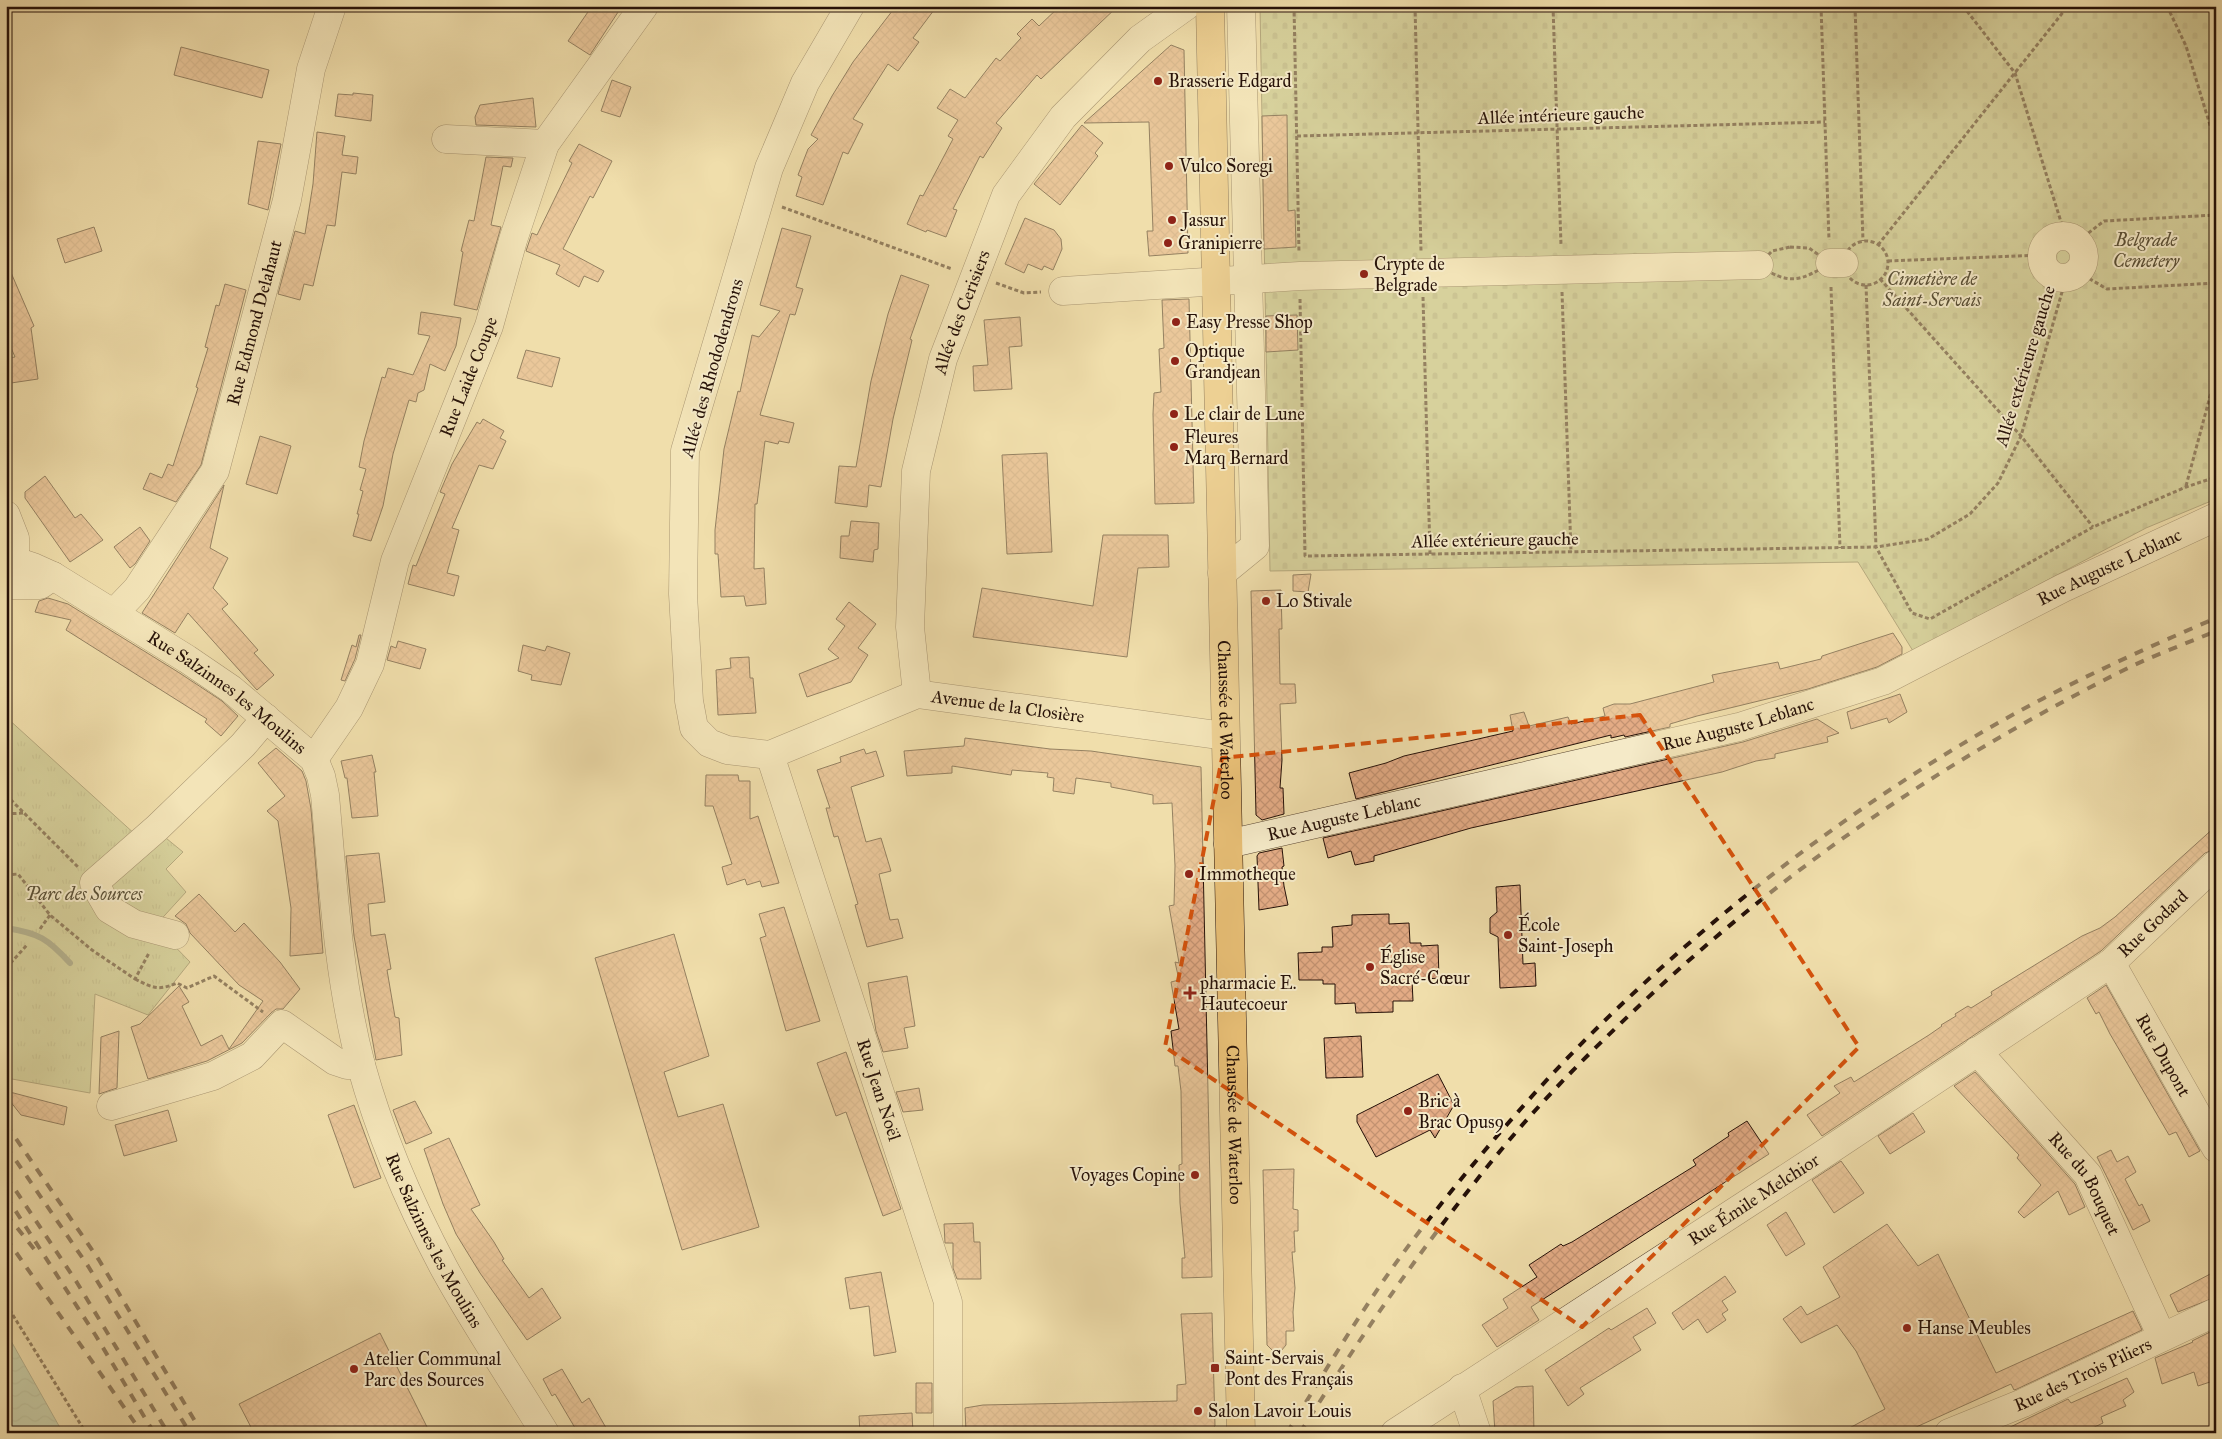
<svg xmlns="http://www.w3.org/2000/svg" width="2222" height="1439" font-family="'IM FELL Great Primer',serif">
  <defs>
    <pattern id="grass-tufts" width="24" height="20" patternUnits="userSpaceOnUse" patternTransform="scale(1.25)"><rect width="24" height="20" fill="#b9c189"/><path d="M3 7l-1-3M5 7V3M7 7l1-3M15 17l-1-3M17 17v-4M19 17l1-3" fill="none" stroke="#9fa575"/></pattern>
    <pattern id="cemetery-stones" width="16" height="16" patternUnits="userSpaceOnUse" patternTransform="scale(1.25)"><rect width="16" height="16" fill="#b9c189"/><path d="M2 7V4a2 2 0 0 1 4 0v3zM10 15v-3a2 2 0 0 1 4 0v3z" fill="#9fa575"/></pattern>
    <pattern id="water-waves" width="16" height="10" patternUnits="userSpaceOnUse" patternTransform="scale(1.25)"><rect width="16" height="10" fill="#9bbda5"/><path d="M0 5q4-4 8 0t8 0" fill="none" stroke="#85a18d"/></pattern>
    <pattern id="building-cross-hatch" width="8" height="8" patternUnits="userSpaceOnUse" patternTransform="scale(1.25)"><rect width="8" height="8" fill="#e3ab85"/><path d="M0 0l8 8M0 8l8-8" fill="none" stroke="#c39271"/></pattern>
  </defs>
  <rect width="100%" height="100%" fill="#f0deab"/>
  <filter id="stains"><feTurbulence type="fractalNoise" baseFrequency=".004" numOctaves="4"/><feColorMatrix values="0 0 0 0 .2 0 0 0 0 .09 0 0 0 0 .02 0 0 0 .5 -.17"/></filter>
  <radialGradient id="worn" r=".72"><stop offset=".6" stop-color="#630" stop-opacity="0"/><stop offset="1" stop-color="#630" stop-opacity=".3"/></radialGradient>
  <path fill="url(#grass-tufts)" stroke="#706948" d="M6,717L148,846L161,834L183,852L166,869L186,892L155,926L190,962L148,1015L95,994L90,1093L12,1079L6,1074Z"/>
  <path fill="url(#cemetery-stones)" stroke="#706948" d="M1260,6H2216V499L2146,528L1913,651L1858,562L1270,571Z"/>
  <path fill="url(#water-waves)" stroke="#6c7866" d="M6,1332L63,1433H6Z"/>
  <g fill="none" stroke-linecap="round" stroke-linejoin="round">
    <path stroke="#6c7866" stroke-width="6" d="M6,928C39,933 48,939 70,963"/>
  </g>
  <path fill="url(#building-cross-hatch)" stroke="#261108" d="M592,6H622L590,55L568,41Z
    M896,6H937L913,38L919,42L898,71L888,64L853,119L863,124L848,154L843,152L823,205L796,196L802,177L798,175L808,149L818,139L811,135L832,96L853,62Z
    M1060,6H1118L1041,79L1037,75L996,123L1002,128L983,158L980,156L953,209L957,210L946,237L927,230L926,232L907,224L920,195L923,196L953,139L948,136L958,120L937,108L950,89L965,98L996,58L1000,61L1021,38L1017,34L1032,19L1039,26Z
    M1171,45L1184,50L1188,253L1149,256L1147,231H1153L1149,122L1084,123Z
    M181,47L269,70L262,98L174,75Z
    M612,80L631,87L620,117L601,111Z
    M353,93L373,95L371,121L335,116L338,94L353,95Z
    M533,98L536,127L476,125L475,117L480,105Z
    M1287,115L1288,211L1295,210L1296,247L1264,249L1262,116Z
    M1082,125L1103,143L1095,153L1098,156L1060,205L1034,184Z
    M317,132L345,136L342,155L358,157L356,174L342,172L335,226L327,225L313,286L304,284L300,300L278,294L295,231L305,234L313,184Z
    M258,141L281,144L268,210L248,204Z
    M579,144L612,161L593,198L590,196L563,249L604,271L598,282L584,276L579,287L556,274L560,265L526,251L532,233L537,235L572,163L569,161Z
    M486,157L513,158L511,167L503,166L501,176L491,225L501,227L477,310L454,305L463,252L461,251L469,220L474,221Z
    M1025,218L1054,230L1061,239L1062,249L1053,270L1044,266L1042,270L1028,264L1024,273L1005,264Z
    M94,227L102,251L65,263L57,239Z
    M782,228L811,236L796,287L803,289L795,315L790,314L760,415L794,423L789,443L779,441L778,444L765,441L757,504H755L754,569L764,568L766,604L746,606L744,596L721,597L718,554H715V530L724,449L738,391L740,392L752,335L759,337L780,311L760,305Z
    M6,261L34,326L31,328L38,379L11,383L8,358L15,357L6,336Z
    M901,275L929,285L910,339L912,340L893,419L881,487L869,485L867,507L835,503L839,466L856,467L871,381L888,314Z
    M225,284L246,290L201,465L176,502L143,489L150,473L162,478L168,464L173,466L198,388L196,387L208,348L205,347L216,305L219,306Z
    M1189,299L1194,503L1155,504L1153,414L1154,393L1161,392L1159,349L1164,348L1162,300Z
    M421,312L461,318L456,346L445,371L430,364L424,390L418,393L416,402L409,400L393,454L383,506L371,541L353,536L359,514H357L363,491L360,490L366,469L359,467L364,441L382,377L385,378L388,368L413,375L430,336L418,334Z
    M1297,315L1298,350L1266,352V316Z
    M1020,317L1022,346L1009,347L1012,389L974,391L973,366L988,365L984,320Z
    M526,350L560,358L552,387L517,378Z
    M483,419L504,431L500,438L506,441L493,469L479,465L452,528L459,530L447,573L459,576L454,596L408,584L413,565L416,566L445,494L440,492L452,464L477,422L480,424Z
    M260,436L291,446L277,494L246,484Z
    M1047,453L1052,552L1007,554L1002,455Z
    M45,476L75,518L81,514L103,540L70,562L25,498V492Z
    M224,485L210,548L228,558L213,588L228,604L222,609L258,650L254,653L274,675L257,690L188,613L175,633L142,613Z
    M851,521L879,523L878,549L874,550L873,562L840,558L841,536H849Z
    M140,527L150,541L135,564L130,568L114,547Z
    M1103,535H1168L1169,567L1138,568L1127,657L973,637L982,588L1093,606Z
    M1311,574L1308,592L1293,591V575Z
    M1281,590L1282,629H1279L1280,684H1295L1296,703L1280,704L1282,760L1280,788H1283L1284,814L1262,820L1256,815L1251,591Z
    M48,598L68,604L178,672L222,701L238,716L221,736L205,722L207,719L66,630L71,620L35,612L39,601Z
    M849,602L876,624L858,648L868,655L851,682L807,697L799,674L839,658L828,649L845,626L836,619Z
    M1893,633L1902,647V654L1877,667L1808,689L1697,716L1670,724V727L1625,737L1624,735L1611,738V735L1356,799L1349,773L1386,763L1404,756L1513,731L1510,715L1524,712L1529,726L1568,717L1571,724L1605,716L1603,708L1614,704H1630L1714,682L1712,675L1778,662L1780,669L1821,659L1822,656Z
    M359,635H361L355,659L345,681L341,680L352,645L356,647Z
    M398,641L426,649L420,669L387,660L391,646L396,648Z
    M523,645L545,651L547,646L570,653L561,685L531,680L532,675L518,671Z
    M749,657L750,678H753L756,713L718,715L716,670L731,668L730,658Z
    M1900,694L1907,712L1889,723L1887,718L1851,729L1847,712Z
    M1817,719L1839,733L1827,737L1828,742L1775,754V758L1756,761L1722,772L1471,828L1374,856V861L1355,865L1351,851L1328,858L1323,838L1743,742Z
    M965,738L1050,749L1091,751L1201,767L1212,1277L1182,1278V1258H1185L1180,1203L1179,1165L1182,1164L1181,1091L1178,1066H1175L1171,1031L1179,1029L1171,982L1179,980L1175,962L1179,963L1169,906L1174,905L1175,866L1172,803L1153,804V795L1111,787V783L1076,778L1074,794L1053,791L1054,778L1047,777L1048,773L1012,770L1011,775L952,766V773L907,776L904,751L964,746Z
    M276,748L302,771L306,781L311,809L323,953L290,956L291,908L278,821L267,811L285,796L258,763Z
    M864,749L866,754L876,751L884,776L851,787L866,842L881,838L891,871L879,874L890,920L898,919L903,938L867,947L855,905L858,904L838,836L834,837L826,808H830L817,770L841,762L840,757Z
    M372,755L376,772H374L378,816L352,818L347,778H345L341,761Z
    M706,775H738L739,781H750V819L758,816L779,883L762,887L760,881L747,885L745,879L727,885L722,867L732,864L713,806H705Z
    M2216,826V849L2205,853L2101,951L1822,1136L1807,1115L1840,1093L1834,1086L1851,1077L1854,1082L1929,1035L1942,1026L1941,1025L1956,1016L1955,1014L1968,1006L1971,1008L1992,995L1991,992L2082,936L2100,928L2115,917Z
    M1282,848L1284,866L1282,867L1284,886L1288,905L1259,910L1257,856L1259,853Z
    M379,853L385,902L368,904L371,936L385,934L391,969L387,970L395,1017L399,1018L402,1055L376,1060L354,936L346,856Z
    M1520,885L1523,964L1535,963L1536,986L1500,988L1498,937L1490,933V918L1497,912L1496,887Z
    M199,894L235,932L244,923L280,962L300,989L283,1009H276L271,1013L242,1043L207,1061L148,1079L131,1027L140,1024L179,986L189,1002L182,1006L201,1046L222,1035L229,1049L263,1001L239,985L190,933L186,924L175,916Z
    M784,907L820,1021L786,1031L760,938L766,936L759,914Z
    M1389,914V924L1409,923L1410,943H1421V946L1438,945L1439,978L1412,980L1413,1001H1393V1012L1356,1013L1355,1003L1335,1004V984H1323V980H1299L1298,953L1322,952V947H1333L1332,927L1352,925V915Z
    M674,934L709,1056L664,1072L678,1117L723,1104L759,1227L682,1250L595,958Z
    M907,976L915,1026L904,1028L908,1048L883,1052L876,1031L868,983Z
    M2106,985L2200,1151L2189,1157L2176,1132L2169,1135L2110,1034L2099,1012L2096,1014L2087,998Z
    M119,1031L117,1088L99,1094L101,1037Z
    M1361,1036L1363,1077L1326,1078L1324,1038Z
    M846,1052L901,1209L883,1216L846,1112L836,1116L817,1063Z
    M1975,1072L2075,1184L2085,1207L2069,1215L2058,1191L2024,1218L2018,1212L2041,1185L2017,1158L2019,1155L1954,1086Z
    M1438,1074L1454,1105L1435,1138L1430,1130L1376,1157L1357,1122V1115Z
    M919,1088L923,1110L903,1112L896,1092Z
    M6,1091L67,1107L64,1125L21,1115L6,1096Z
    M415,1101L432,1133L406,1144L393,1110Z
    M354,1105L381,1178L354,1188L328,1115Z
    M168,1110L177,1141L124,1156L115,1125Z
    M1913,1113L1925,1132L1890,1154L1878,1136Z
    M1747,1121L1769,1154L1531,1307L1539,1320L1497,1347L1482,1325L1508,1308L1503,1299L1537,1277L1529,1265L1561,1244L1563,1246L1572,1242L1696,1165L1693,1160L1729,1136L1728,1133Z
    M449,1138L480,1205L471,1209L494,1242L504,1259L502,1260L529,1298L542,1288L561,1318L527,1340L480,1273L456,1234L443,1204L424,1149Z
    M2111,1150L2117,1162L2128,1156L2136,1172L2125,1179L2139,1206L2142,1204L2150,1221L2133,1230L2097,1157Z
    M1841,1161L1864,1193L1834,1213L1812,1180Z
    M1294,1169L1293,1209L1298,1210V1231H1294L1295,1252H1292L1295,1288L1293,1312L1294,1331H1286V1345L1281,1351H1273L1267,1345L1263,1170Z
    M1786,1212L1805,1244L1786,1256L1767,1225Z
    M973,1223L974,1242H980L981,1279H957L953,1268V1243H945L944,1224Z
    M1887,1224L1918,1266L1938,1254L1996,1373L2133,1311L2142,1330L2017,1389L2014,1390L2011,1384L1903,1433H1840L1885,1409L1856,1351L1837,1325L1801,1343L1783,1319L1801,1306L1807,1315L1840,1297L1823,1267Z
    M2216,1271V1297L2178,1312L2170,1295Z
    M881,1272L896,1352L874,1356L869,1306L850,1309L845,1278Z
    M1725,1276L1736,1292L1722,1301L1728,1310L1722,1314L1726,1320L1707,1333L1698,1319L1683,1330L1672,1313Z
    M1647,1308L1656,1323L1633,1337L1641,1350L1580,1388L1584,1394L1568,1406L1545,1370L1609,1328L1611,1330Z
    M1212,1313L1215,1426L1210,1431L966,1433L965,1408L983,1405L1177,1401V1385L1186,1384L1181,1314Z
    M2216,1329V1380L2198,1386L2194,1372L2162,1384L2155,1358L2193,1342L2192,1341Z
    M380,1333L430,1433H254L239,1404Z
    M562,1369L582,1403L589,1398L609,1433H578L555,1394L552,1396L543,1379Z
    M2127,1378L2134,1392L2123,1400L2126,1406L2101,1417L2103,1423L2082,1433H1998L2068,1399L2071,1403Z
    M916,1383H932V1413H916Z
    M1533,1386L1534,1433H1495L1493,1401L1516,1387Z
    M912,1413L913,1433H860L859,1416Z"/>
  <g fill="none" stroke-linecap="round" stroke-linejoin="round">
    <g stroke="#584431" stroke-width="29">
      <g id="minor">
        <path id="s1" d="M850,6L805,83L769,168L685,451L683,594L689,701L694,728L709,743L727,750L770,755L917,694L1225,736"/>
        <path d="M446,139L545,144"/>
        <circle cx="2063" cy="257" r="21"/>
        <path d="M1830,263H1844"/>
        <path d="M1063,291L1300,276L1759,265"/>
        <path d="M6,515L15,538V560"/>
        <path id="s2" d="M6,558L33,567L53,576L187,659L231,689L314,759L321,776L325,795C333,884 338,978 361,1065C380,1134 410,1204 444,1268C474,1323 512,1379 545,1433"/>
        <path d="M1222,573L1255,546L1241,6"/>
        <path d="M6,585H40L53,576"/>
        <path id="s3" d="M114,613L137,589L215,471L287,200L311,69L332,6"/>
        <path id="s4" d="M917,694L910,627L916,471L943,359L1006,195L1063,117L1140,39L1186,6"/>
        <path id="s5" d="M770,755L948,1302V1433"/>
        <path id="s6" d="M314,759L349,708L370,664L395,561L489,326L513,240L545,144L644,6"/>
        <path id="s7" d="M1228,844L1739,727L1883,681L2063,588L2216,517"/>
        <path d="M175,935L134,924L109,909L94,883L157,828L243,745L266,718"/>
        <path id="s8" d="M2111,963L2216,1148"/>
        <path id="s9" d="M1977,1051L2088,1175L2162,1337"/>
        <path d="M111,1106L213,1076L252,1056L282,1024L335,1061L347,1065H361"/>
        <path d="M1462,1388L1477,1433"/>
        <path id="s10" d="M1395,1433L1819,1157L2111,963L2216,864"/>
        <path id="s11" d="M1949,1433L2023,1403L2216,1312"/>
      </g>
    </g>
    <g stroke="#261108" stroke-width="29">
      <g id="major">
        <path id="s12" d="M1210,6L1241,1433"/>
      </g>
    </g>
    <path stroke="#261108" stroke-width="3" stroke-dasharray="4 2.5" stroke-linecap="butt" d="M1294,6L1299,253
      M1415,6L1421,251
      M1553,6L1561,245
      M1821,6L1829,240
      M1855,6L1863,241
      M1963,6L2015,73L2065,235
      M2167,6L2186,46L2216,145
      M1297,136L1825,122
      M782,207L952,269
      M2078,241L2104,221L2216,215
      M1844 263a22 22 0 1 1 44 0a22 22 0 1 1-44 0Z
      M1878,245L2068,6
      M1790,247L1809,248L1830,263C1802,281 1788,286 1759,265L1772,251Z
      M1888,261L2041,255
      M2078,272L2107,289L2216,283
      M1880,279L2021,436L2093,527
      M996,283L1024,293L1041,292
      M1866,285L1876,547L1912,613L1930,619L2093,527L2186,487L2216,477
      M1831,287L1840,548
      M1562,292L1571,552
      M1423,297L1430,554
      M1300,299L1305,556L1876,547L1928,539L1970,514L1998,483L2021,436L2066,278
      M2186,486L2216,374
      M6,795L78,867
      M6,814L23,813
      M6,875L18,874L50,915L92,950L135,979L149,953
      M40,929L50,915
      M6,968L27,945
      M135,979C153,988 158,991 177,983L187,988L214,976L263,1012
      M6,1304L86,1433"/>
    <use href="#minor" stroke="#f5eac8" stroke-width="28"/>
    <use href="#major" stroke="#e8bf76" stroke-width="28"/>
    <path stroke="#261108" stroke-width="4" stroke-dasharray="9 9" stroke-linecap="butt" d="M6,1124L99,1260L202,1433
      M6,1146L88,1266L190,1433
      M6,1176L76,1281L168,1433
      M6,1196L96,1336L154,1433
      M6,1214L34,1249
      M6,1238L142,1433
      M1287,1433C1329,1365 1370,1295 1419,1232C1472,1164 1528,1097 1589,1036C1712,914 1853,805 2005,719C2073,681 2144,649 2216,618
      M1300,1433C1363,1332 1430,1235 1506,1144C1547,1095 1593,1049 1640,1005C1785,868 1945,760 2124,670C2154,655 2185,644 2216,631"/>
  </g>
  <path d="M0 0H2222V1439H0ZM1640,715L1859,1047L1582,1327L1165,1047L1222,758Z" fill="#f0deab" fill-opacity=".55" fill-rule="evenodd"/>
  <path fill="none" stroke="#d5520c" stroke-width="4" stroke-dasharray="10 6" stroke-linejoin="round" d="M1640,715L1859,1047L1582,1327L1165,1047L1222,758Z"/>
  <g fill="#8f2418" stroke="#f5eac8" stroke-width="2">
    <circle cx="1158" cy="81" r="5"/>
    <circle cx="1169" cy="166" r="5"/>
    <circle cx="1172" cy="220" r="5"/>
    <circle cx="1168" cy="243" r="5"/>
    <circle cx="1364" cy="274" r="5"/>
    <circle cx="1176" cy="322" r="5"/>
    <circle cx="1175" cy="361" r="5"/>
    <circle cx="1174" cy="414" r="5"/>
    <circle cx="1174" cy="447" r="5"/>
    <circle cx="1266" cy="601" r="5"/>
    <circle cx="1189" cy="874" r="5"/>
    <circle cx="1508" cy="935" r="5"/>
    <circle cx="1370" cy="967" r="5"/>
    <path d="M1187.5 985.5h5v5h5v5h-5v5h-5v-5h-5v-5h5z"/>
    <circle cx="1408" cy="1111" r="5"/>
    <circle cx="1195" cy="1175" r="5"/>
    <circle cx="1907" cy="1328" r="5"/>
    <rect x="1210" y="1363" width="10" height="10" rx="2.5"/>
    <circle cx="354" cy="1369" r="5"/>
    <circle cx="1198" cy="1411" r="5"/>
  </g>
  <g text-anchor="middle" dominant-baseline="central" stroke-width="4" stroke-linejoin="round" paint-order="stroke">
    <g font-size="18" fill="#261108" stroke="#f5eac8" text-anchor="start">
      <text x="1168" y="81">Brasserie Edgard</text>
      <text x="1179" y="166">Vulco Soregi</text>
      <text x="1182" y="220">Jassur</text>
      <text x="1178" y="243">Granipierre</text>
      <text x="1374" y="264">Crypte de<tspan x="1374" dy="21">Belgrade</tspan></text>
      <text x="1186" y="322">Easy Presse Shop</text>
      <text x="1185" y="351">Optique<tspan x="1185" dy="21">Grandjean</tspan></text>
      <text x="1184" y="414">Le clair de Lune</text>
      <text x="1184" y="437">Fleures<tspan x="1184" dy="21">Marq Bernard</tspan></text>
      <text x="1276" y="601">Lo Stivale</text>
      <text x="1199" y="874">Immotheque</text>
      <text x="1518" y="925">École<tspan x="1518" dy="21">Saint-Joseph</tspan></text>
      <text x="1380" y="957">Église<tspan x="1380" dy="21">Sacré-Cœur</tspan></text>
      <text x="1200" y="983">pharmacie E.<tspan x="1200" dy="21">Hautecoeur</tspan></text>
      <text x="1418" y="1101">Bric à<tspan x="1418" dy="21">Brac Opus9</tspan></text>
      <text x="1185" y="1175" text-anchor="end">Voyages Copine</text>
      <text x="1917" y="1328">Hanse Meubles</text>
      <text x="1225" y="1358">Saint-Servais<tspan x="1225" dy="21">Pont des Français</tspan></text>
      <text x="364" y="1359">Atelier Communal<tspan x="364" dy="21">Parc des Sources</tspan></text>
      <text x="1208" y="1411">Salon Lavoir Louis</text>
    </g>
    <g font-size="18" fill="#261108" stroke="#f5eac8">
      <text transform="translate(1561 115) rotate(-2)">Allée intérieure gauche</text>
      <text stroke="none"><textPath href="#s4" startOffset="389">Allée des Cerisiers</textPath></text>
      <text stroke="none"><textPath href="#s3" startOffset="328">Rue Edmond Delahaut</textPath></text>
      <text transform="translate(2025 366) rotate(-73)">Allée extérieure gauche</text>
      <text transform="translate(712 368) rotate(-74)">Allée des Rhododendrons</text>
      <text stroke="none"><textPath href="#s6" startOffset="415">Rue Laide Coupe</textPath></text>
      <text transform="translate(1495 540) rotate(-1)">Allée extérieure gauche</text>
      <text stroke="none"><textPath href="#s7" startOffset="929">Rue Auguste Leblanc</textPath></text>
      <text stroke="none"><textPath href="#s2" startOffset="260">Rue Salzinnes les Moulins</textPath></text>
      <text stroke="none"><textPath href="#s1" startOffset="1089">Avenue de la Closière</textPath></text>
      <text stroke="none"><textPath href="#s12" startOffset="714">Chaussée de Waterloo</textPath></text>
      <text stroke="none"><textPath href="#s7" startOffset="524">Rue Auguste Leblanc</textPath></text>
      <text stroke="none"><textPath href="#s7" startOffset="119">Rue Auguste Leblanc</textPath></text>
      <text stroke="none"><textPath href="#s10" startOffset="914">Rue Godard</textPath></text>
      <text stroke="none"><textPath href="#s8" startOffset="106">Rue Dupont</textPath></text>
      <text stroke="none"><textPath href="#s5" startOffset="352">Rue Jean Noël</textPath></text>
      <text stroke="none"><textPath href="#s12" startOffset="1119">Chaussée de Waterloo</textPath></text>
      <text stroke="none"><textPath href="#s9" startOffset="172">Rue du Bouquet</textPath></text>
      <text stroke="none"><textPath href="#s10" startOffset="428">Rue Émile Melchior</textPath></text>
      <text stroke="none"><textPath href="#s2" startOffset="871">Rue Salzinnes les Moulins</textPath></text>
      <text stroke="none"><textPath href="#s11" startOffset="146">Rue des Trois Piliers</textPath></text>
    </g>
    <g font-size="18" font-style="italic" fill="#594f35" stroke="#f5eac8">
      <text x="2146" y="240">Belgrade<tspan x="2146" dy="21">Cemetery</tspan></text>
      <text x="1932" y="279">Cimetière de<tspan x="1932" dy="21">Saint-Servais</tspan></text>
      <text x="84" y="894">Parc des Sources</text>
    </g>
  </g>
  <rect width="2222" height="1439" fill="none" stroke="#f0deab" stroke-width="25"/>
  <rect x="8" y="8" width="2207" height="1424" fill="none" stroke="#261108" stroke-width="2.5"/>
  <rect x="12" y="12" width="2197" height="1414" fill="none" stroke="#261108"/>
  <rect width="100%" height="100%" filter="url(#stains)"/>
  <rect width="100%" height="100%" fill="url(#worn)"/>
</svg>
